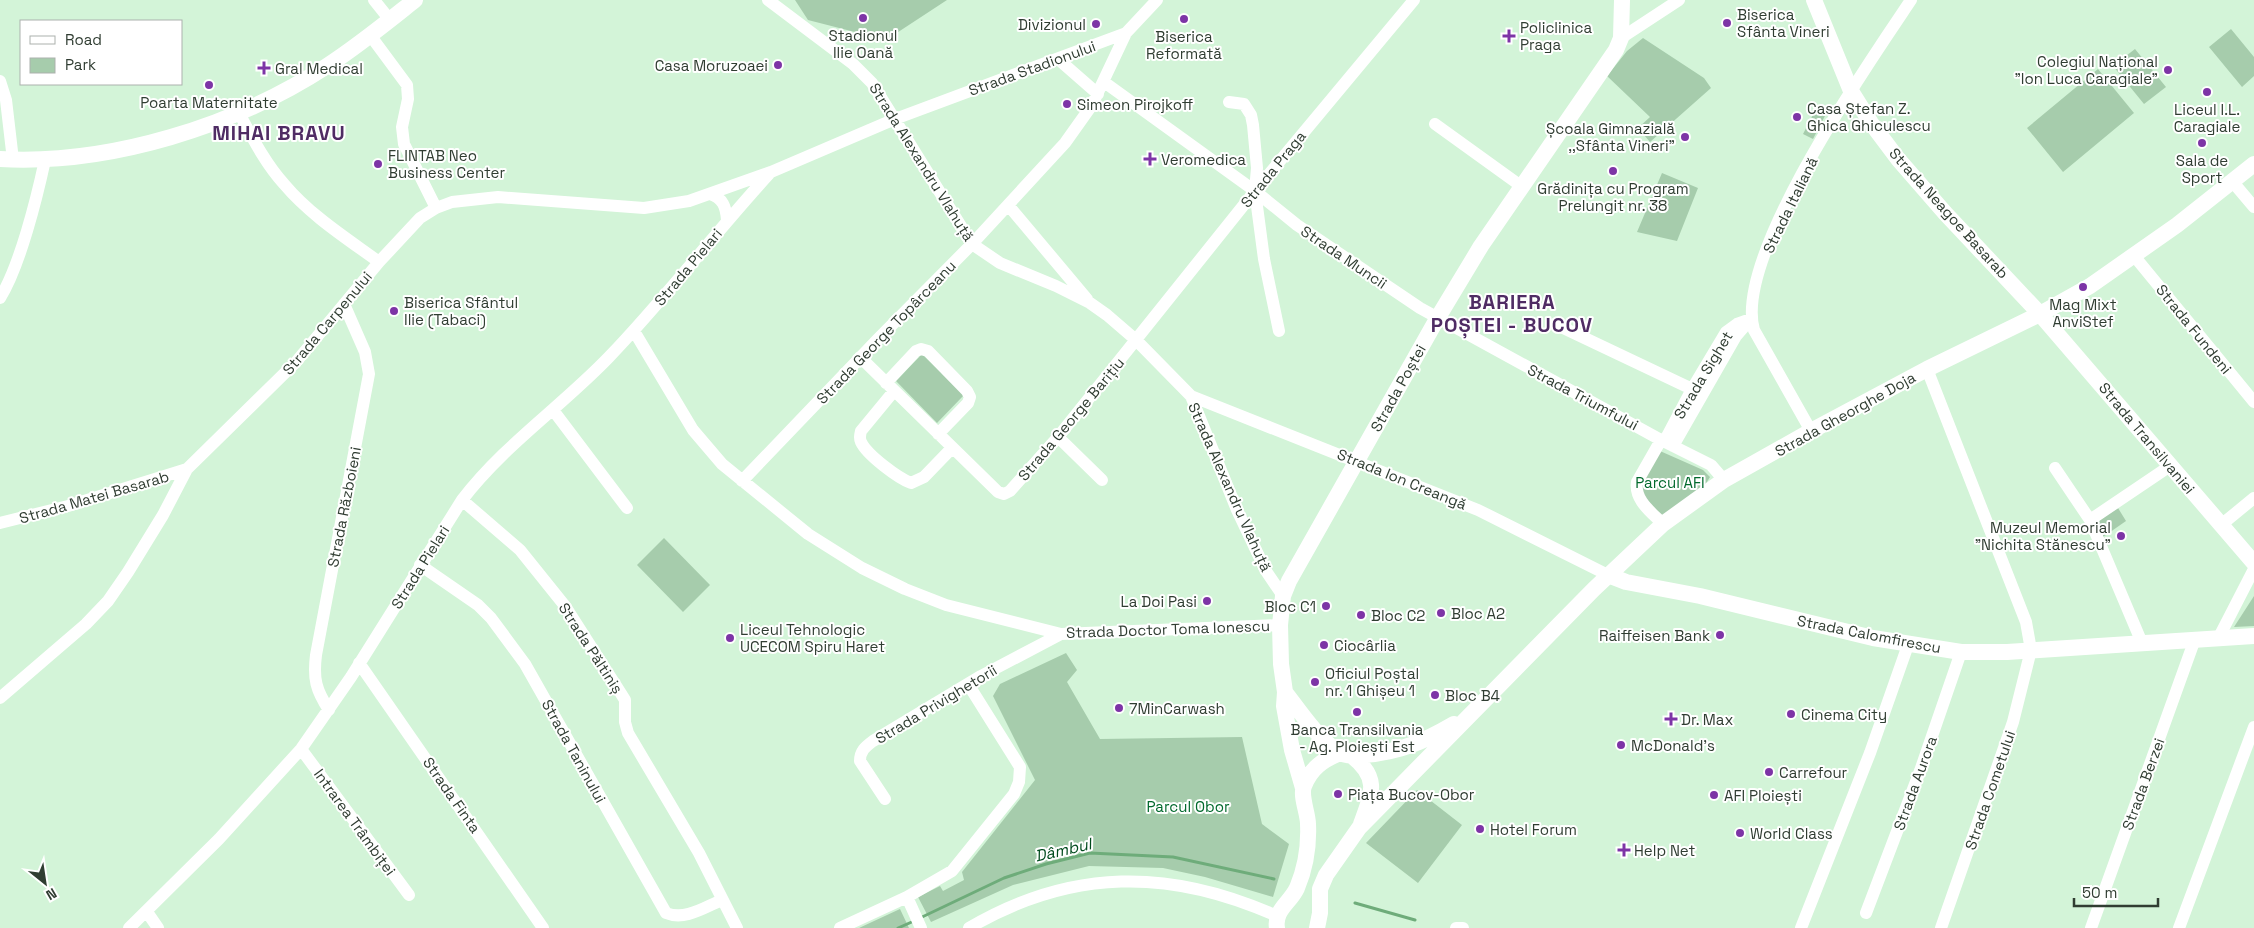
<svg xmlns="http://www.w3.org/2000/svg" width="2254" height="928" font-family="'Space Grotesk',sans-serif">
  <rect width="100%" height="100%" fill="#d3f4d8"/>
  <path fill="#a6ccac" d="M795,0H947L886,40L808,20Z
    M2231,29L2254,57V76L2242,87L2209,47Z
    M1643,38L1704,78L1711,88L1650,142L1638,128L1650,117L1607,76L1627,51Z
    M2135,49L2166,87L2144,104L2113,66Z
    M2098,69L2134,113L2063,172L2027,128Z
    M1817,107L1827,112L1813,139L1803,134Z
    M1662,173L1698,188L1677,241L1637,232Z
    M922,354L964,395L937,423L896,381Z
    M1660,451L1703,470L1710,477L1705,485L1663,518L1647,502L1640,488Z
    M2118,508L2126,521L2103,537L2098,523L2100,519Z
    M664,538L710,585L683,612L637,565Z
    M2254,596V626L2234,627Z
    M1066,653L1077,670L1067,682L1100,739L1242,737L1262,824L1289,844L1273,897L1205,877L1163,868L1089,866L1013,885L931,922L918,897L940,886L943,891L964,880L962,872L1035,780L993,696L1000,684Z
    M1417,790L1462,825L1418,883L1366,843Z
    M900,909L909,928H859Z"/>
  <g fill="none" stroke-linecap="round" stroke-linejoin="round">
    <path stroke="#6eac7a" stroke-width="3" d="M1355,903L1415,920
      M920,918L1004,878L1046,864L1090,853L1173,857L1274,879
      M898,928L914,921"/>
    <path stroke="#fff" stroke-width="12" d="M374,0L390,20
      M768,0L853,64L872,83L972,244L1000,263L1056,286L1090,303L1107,315L1136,340L1191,396L1237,510L1266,571L1283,596
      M370,35L407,85L408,99L402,127L404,144L436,208
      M1621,38L1679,0
      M1058,59L1098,94
      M0,81L6,100L13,160
      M1104,82L1255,191L1297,225L1420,308L1661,440L1711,465L1724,480
      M1229,102L1244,104L1251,115L1253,125L1257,168L1255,191L1264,259L1279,331
      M239,113C252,137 265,163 284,184C310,215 346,238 379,262
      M1435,124L1521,186
      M2232,181L2254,207
      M710,194C723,198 726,207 727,220
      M1008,205L1087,299
      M2135,257L2254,402
      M0,298C20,266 37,197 45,160
      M1555,324L1692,389
      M634,331L693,430L722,464L808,534L862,568L905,589L946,605L1061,634L1280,625
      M860,357L998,492L1004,494L1010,491L1058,437L1255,191L1414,0
      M1927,369L2026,622L2031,650L2013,722L1941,928
      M886,383L916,351L921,349L928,351L967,391L970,397L968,403L938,434
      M894,391L861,431C860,435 859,438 861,442C867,455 898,478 911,483L924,477L952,448
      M1191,396L1478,510L1608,575
      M553,410L627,508
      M1811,431L1754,330C1733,257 1868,64 1911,0
      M1058,437L1102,480
      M1661,440L1637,482C1634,500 1651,512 1663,524
      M1664,442L1692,389L1726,332L1737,324L1751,319
      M1673,446L1736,336L1749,321
      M2055,468L2090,520L2142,643
      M742,481L878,339L972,244L1065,143L1092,105L1126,33
      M462,500L520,550L565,606L620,692L625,700V722L628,733L699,853L737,928
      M2090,520L2170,466
      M0,523L68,506L187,469
      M2221,525L2254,498
      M420,565L478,605L491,618L525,664L666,913C685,921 705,907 722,900
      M2219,637L2254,569
      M359,663L543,928
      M0,698L86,624L108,601L128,572L163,515L187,469L296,362L379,262L420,218L436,208L452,202L498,197L644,208L689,201L771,172L895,119L1126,33L1157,0
      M329,710C316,690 313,679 316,655L369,374L365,352L344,304
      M301,749L409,895
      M885,799L860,761C860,751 865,747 873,741L981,676L1061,634
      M907,897L921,928
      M147,912L158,928
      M1866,913L1920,771L1961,652
      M129,928L219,839L301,749L351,677L462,500C504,445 561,407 609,357C665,299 714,234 769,174
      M840,928L907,897L952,871L1014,794L1019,782L1020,767L968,684
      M969,928C1071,868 1170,868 1277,916
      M1456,928H1463
      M1801,928L1870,753L1908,645
      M2091,928L2195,639
      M2179,928L2254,727"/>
    <path stroke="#fff" stroke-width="16" d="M1814,0L1851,91L1871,123L1898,159L1945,213L2040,314L2254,563
      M0,159C110,165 235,126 327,66C358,46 386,23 415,0
      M1608,575L1626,582L1700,596L1873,638L1961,652H2007L2254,636
      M1285,692C1301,713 1317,737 1338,752C1346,757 1356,755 1364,755C1400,752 1423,742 1454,724
      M1352,756C1380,778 1372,794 1361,824
      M1303,788L1292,750L1284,706L1285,692L1281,664L1280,625L1283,596L1289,581L1437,319L1481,246L1616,50L1621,38L1622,0
      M1277,928C1274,910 1290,903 1297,888C1305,869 1309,845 1308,824C1308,813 1300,796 1304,786C1311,768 1323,760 1340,753
      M1317,928L1320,913V889L1326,875L1359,828L1594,589L1663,524L1724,480L1811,431L1927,369L2040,314L2090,286L2177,225L2254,164"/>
  </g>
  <g fill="#7d34a6" stroke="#fff" stroke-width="2">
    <circle cx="863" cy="18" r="5"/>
    <circle cx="1184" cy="19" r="5"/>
    <circle cx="1727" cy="23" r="5"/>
    <circle cx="1096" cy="24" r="5"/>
    <path d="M1506.5 28.5h5v5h5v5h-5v5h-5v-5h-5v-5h5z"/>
    <circle cx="778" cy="65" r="5"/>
    <path d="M261.5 60.5h5v5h5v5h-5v5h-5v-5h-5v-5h5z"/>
    <circle cx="2168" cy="70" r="5"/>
    <circle cx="209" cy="85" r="5"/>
    <circle cx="2207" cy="92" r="5"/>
    <circle cx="1067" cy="104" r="5"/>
    <circle cx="1797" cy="117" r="5"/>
    <circle cx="1685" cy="137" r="5"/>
    <circle cx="2202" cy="143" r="5"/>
    <path d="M1147.5 151.5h5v5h5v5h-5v5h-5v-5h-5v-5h5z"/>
    <circle cx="378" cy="164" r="5"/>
    <circle cx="1613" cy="171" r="5"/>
    <circle cx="2083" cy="287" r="5"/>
    <circle cx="394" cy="311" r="5"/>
    <circle cx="2121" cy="536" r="5"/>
    <circle cx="1207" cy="601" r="5"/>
    <circle cx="1326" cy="606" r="5"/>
    <circle cx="1441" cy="613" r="5"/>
    <circle cx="1361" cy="615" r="5"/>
    <circle cx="1720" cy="635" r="5"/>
    <circle cx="730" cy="638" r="5"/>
    <circle cx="1324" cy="645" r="5"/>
    <circle cx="1315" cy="682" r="5"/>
    <circle cx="1435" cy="695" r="5"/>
    <circle cx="1119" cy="708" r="5"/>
    <circle cx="1357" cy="712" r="5"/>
    <circle cx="1791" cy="714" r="5"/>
    <path d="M1668.5 711.5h5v5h5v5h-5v5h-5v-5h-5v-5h5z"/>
    <circle cx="1621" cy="745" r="5"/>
    <circle cx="1769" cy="772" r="5"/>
    <circle cx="1338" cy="794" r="5"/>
    <circle cx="1714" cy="795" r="5"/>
    <circle cx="1480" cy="829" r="5"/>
    <circle cx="1740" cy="833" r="5"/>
    <path d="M1621.5 842.5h5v5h5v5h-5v5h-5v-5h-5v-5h5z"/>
  </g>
  <g text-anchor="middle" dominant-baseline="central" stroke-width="4" stroke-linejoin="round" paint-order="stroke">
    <g font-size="15" fill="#303d32" stroke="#fff" text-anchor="start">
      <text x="1737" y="14">Biserica<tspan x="1737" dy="17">Sfânta Vineri</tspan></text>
      <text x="1086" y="24" text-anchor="end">Divizionul</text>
      <text x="1520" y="27">Policlinica<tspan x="1520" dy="17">Praga</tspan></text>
      <text x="863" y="35" text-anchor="middle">Stadionul<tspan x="863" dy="17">Ilie Oană</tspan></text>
      <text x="1184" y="36" text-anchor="middle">Biserica<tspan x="1184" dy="17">Reformată</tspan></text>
      <text x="2158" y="61" text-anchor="end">Colegiul Național<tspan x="2158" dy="17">"Ion Luca Caragiale"</tspan></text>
      <text x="768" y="65" text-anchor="end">Casa Moruzoaei</text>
      <text x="275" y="68">Gral Medical</text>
      <text x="209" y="102" text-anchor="middle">Poarta Maternitate</text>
      <text x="1077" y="104">Simeon Pirojkoff</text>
      <text x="1807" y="108">Casa Ștefan Z.<tspan x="1807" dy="17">Ghica Ghiculescu</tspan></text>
      <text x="2207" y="109" text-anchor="middle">Liceul I.L.<tspan x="2207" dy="17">Caragiale</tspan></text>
      <text x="1675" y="128" text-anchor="end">Școala Gimnazială<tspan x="1675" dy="17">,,Sfânta Vineri”</tspan></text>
      <text x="388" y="155">FLINTAB Neo<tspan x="388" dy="17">Business Center</tspan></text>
      <text x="1161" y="159">Veromedica</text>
      <text x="2202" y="160" text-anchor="middle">Sala de<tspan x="2202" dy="17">Sport</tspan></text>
      <text x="1613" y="188" text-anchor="middle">Grădinița cu Program<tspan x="1613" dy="17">Prelungit nr. 38</tspan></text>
      <text x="404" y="302">Biserica Sfântul<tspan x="404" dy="17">Ilie (Tabaci)</tspan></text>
      <text x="2083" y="304" text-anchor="middle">Mag Mixt<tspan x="2083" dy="17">AnviStef</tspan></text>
      <text x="2111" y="527" text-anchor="end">Muzeul Memorial<tspan x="2111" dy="17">"Nichita Stănescu"</tspan></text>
      <text x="1197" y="601" text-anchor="end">La Doi Pasi</text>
      <text x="1316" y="606" text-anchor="end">Bloc C1</text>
      <text x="1451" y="613">Bloc A2</text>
      <text x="1371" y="615">Bloc C2</text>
      <text x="740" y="629">Liceul Tehnologic<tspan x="740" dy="17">UCECOM Spiru Haret</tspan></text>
      <text x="1710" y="635" text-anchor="end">Raiffeisen Bank</text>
      <text x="1334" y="645">Ciocârlia</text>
      <text x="1325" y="673">Oficiul Poștal<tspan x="1325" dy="17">nr. 1 Ghișeu 1</tspan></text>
      <text x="1445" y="695">Bloc B4</text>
      <text x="1129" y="708">7MinCarwash</text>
      <text x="1801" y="714">Cinema City</text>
      <text x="1681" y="719">Dr. Max</text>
      <text x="1357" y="729" text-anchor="middle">Banca Transilvania<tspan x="1357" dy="17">- Ag. Ploiești Est</tspan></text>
      <text x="1631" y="745">McDonald's</text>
      <text x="1779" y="772">Carrefour</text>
      <text x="1348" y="794">Piața Bucov-Obor</text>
      <text x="1724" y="795">AFI Ploiești</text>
      <text x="1490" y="829">Hotel Forum</text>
      <text x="1750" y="833">World Class</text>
      <text x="1634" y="850">Help Net</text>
    </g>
    <g font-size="15" fill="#303d32" stroke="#fff">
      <text transform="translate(1032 68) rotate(-20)">Strada Stadionului</text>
      <text transform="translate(922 162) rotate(58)">Strada Alexandru Vlahuță</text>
      <text transform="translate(1273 169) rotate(-51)">Strada Praga</text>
      <text transform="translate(1790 205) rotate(-64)">Strada Italiană</text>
      <text transform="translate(1949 213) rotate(48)">Strada Neagoe Basarab</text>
      <text transform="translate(1344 257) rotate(34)">Strada Muncii</text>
      <text transform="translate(688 267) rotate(-50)">Strada Pielari</text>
      <text transform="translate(327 323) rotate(-50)">Strada Carpenului</text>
      <text transform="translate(2194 329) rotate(51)">Strada Fundeni</text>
      <text transform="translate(886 332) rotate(-46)">Strada George Topârceanu</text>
      <text transform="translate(1703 375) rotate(-59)">Strada Sighet</text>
      <text transform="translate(1398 388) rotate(-61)">Strada Poștei</text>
      <text transform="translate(1583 397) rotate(28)">Strada Triumfului</text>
      <text transform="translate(1845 414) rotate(-29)">Strada Gheorghe Doja</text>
      <text transform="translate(1071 419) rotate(-50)">Strada George Barițiu</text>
      <text transform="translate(2147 438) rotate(50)">Strada Transilvaniei</text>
      <text transform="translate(1402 479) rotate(22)">Strada Ion Creangă</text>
      <text transform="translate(1230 487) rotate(66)">Strada Alexandru Vlahuță</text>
      <text transform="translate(94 497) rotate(-16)">Strada Matei Basarab</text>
      <text transform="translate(344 507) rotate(-79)">Strada Războieni</text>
      <text transform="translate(420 567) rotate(-58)">Strada Pielari</text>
      <text transform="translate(1168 629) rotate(-2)">Strada Doctor Toma Ionescu</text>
      <text transform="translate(1869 634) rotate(11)">Strada Calomfirescu</text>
      <text transform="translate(591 648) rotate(57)">Strada Păltiniș</text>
      <text transform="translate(936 704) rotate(-31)">Strada Privighetorii</text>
      <text transform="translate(574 751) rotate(61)">Strada Taninului</text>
      <text transform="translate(1915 783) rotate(-70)">Strada Aurora</text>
      <text transform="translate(2143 784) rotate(-70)">Strada Berzei</text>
      <text transform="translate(1990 790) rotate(-71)">Strada Cometului</text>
      <text transform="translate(452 795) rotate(55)">Strada Finta</text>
      <text transform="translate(355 822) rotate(54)">Intrarea Trâmbiței</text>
    </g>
    <g font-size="15" fill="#01692c" stroke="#fff">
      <text x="1670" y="482">Parcul AFI</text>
      <text x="1188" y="806">Parcul Obor</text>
    </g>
    <g font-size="16" font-style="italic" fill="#004b1d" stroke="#fff">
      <text transform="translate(1063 850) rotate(-13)">Dâmbul</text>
    </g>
    <g font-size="20" font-weight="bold" letter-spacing="1" fill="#4f2c64" stroke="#fff">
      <text x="279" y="133">MIHAI BRAVU</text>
      <text x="1512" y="302">BARIERA<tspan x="1512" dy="23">POȘTEI - BUCOV</tspan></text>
    </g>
  </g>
  <rect x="20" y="20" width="162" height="65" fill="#ffffff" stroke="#acb1ad"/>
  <rect x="30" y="36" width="25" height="8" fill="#ffffff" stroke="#acb1ad"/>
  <text x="65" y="45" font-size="15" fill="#303d32">Road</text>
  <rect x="30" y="58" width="25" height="15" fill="#a6ccac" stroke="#acb1ad"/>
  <text x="65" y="70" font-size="15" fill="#303d32">Park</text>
  <g transform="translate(45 883) rotate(150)" stroke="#ffffff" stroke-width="4" paint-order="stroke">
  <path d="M0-4L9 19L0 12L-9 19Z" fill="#303d32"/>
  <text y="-8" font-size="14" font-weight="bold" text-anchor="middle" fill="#303d32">N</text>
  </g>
  <path d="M2074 898v8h84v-8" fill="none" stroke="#303d32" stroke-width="2.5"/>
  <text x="2082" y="898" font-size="15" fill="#303d32" stroke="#ffffff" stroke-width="4" paint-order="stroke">50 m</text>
</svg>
